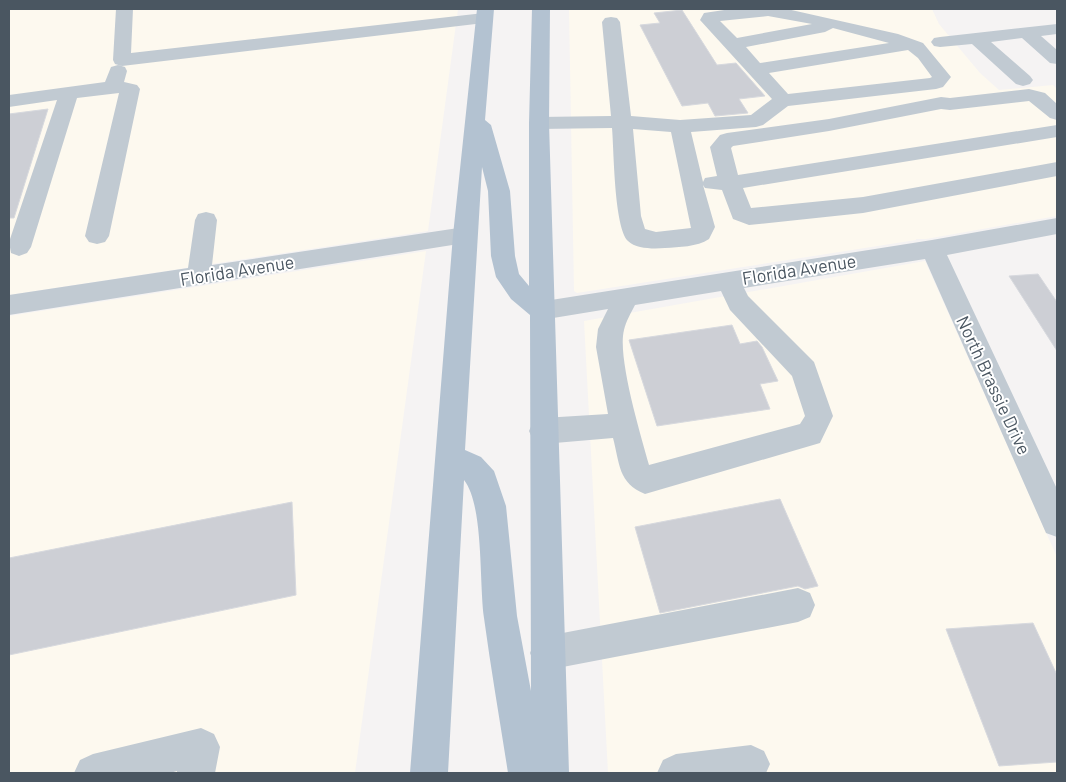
<svg xmlns="http://www.w3.org/2000/svg" width="1066" height="782" font-family="Barlow,sans-serif">
  <rect width="100%" height="100%" fill="#f5f3f3"/>
  <path fill="#fdf9ef" d="M9,9H458L428,231L9,295Z
    M569,9H932L939,24L980,73L999,90L1053,85L1057,89V216L926,239H916V240L577,293L574,291Z
    M426,251L355,773H9V316Z
    M925,261L1057,557V773H608L584,321Z"/>
  <path fill="#cdcfd5" stroke="#d7d9de" d="M682,10L717,65L736,63L765,96L739,99L748,113L715,116L708,103L682,106L640,25L660,23L654,13Z
    M48,109L14,218H9V114Z
    M1038,274L1057,302V351L1009,276Z
    M732,325L740,344L757,341L762,347L778,381L760,384L770,409L657,426L629,340Z
    M780,499L818,586L805,589L798,586L660,613L635,527Z
    M292,502L296,595L9,655V558Z
    M1033,623L1057,675V762L999,766L946,629Z"/>
  <g fill="none" stroke-linecap="round" stroke-linejoin="round">
    <path fill="#c1cad2" fill-rule="evenodd" d="M116,9H133L131,53L484,13L490,14L493,18L490,22L484,23L122,66L115,64L113,60Z
      M731,9H787L898,34L923,43L951,77L943,87L936,89L788,106L763,125L756,127L691,132L703,182L705,178L717,176L710,147L720,135L727,133L829,119L941,97L950,98L1029,89L1045,93L1057,104V120L1050,118L1029,101L950,110L941,109L829,131L733,146L731,148L738,175L1057,125V137L743,188L751,208L863,197L1057,162V176L863,213L749,225L733,219L722,190L705,188L703,185L715,227L709,239C697,247 679,247 665,248C654,249 636,249 628,241C614,227 614,150 612,128L539,129L532,127L529,123L532,119L539,117L611,116L602,22L605,18L611,17L617,18L620,22L631,116L680,120L751,115L772,99L700,20L704,13ZM768,16L812,24L737,38L720,21ZM833,28L889,43L760,63L746,47L825,32ZM908,50L918,58L932,77L930,78L788,94L769,73ZM633,129L671,132L691,228L656,232L645,229L641,216Z
      M1057,24V34L1041,36L1057,50V64L1050,63L1022,38L991,42L1030,76L1033,80L1030,84L1023,86L1016,84L972,44L940,47L934,46L931,42L934,38L940,37Z
      M118,65L125,67L127,71L124,82L137,85L140,89L109,236L105,242L97,244L89,242L85,236L119,93L77,98L31,247L27,253L19,256L11,253L9,242L57,100L9,107V95L105,82L111,67Z
      M206,212L214,214L217,220L212,265L465,227L473,229L477,235L473,241L465,243L9,315V295L188,268L195,220L198,214Z
      M1057,218V234L947,255L1057,489V537L1046,533L925,259L744,288L748,296L814,362L833,416L820,443L645,494C618,483 620,464 613,438L543,444L533,440L529,431L533,422L543,418L608,414L596,347L598,329L608,309L541,320L532,317L528,310L532,303L932,240ZM721,291L730,310L792,376L805,416L800,424L649,465C641,436 617,357 624,330C626,321 631,313 635,305Z
      M798,588L810,593L815,605L810,617L798,622L547,670L535,665L530,653L535,641L547,636Z
      M201,728L214,734L220,747L215,773H177V771L170,773H74L80,760L93,754Z
      M751,745L764,751L770,764L766,773H657L663,760L676,754Z"/>
    <path fill="#b3c2d1" fill-rule="evenodd" d="M477,9H494L485,120L491,125L510,191L515,256L519,274L529,286V123L532,9H550L549,123L569,773H508C500,721 491,670 484,618C479,583 484,505 464,480L448,773H410L453,235ZM482,167L488,191L491,256L496,277L511,299L530,315L531,691L517,616L506,506L494,471L481,457L465,450Z"/>
  </g>
  <g text-anchor="middle" dominant-baseline="central" stroke-width="4" stroke-linejoin="round" paint-order="stroke">
    <g font-size="18" fill="#4a5661" stroke="#fff">
      <text transform="translate(799 269) rotate(-9)">Florida Avenue</text>
      <text transform="translate(237 270) rotate(-9)">Florida Avenue</text>
      <text transform="translate(994 385) rotate(65)">North Brassie Drive</text>
    </g>
  </g>
  <rect width="1066" height="782" fill="none" stroke="#4a5661" stroke-width="20"/>
</svg>
